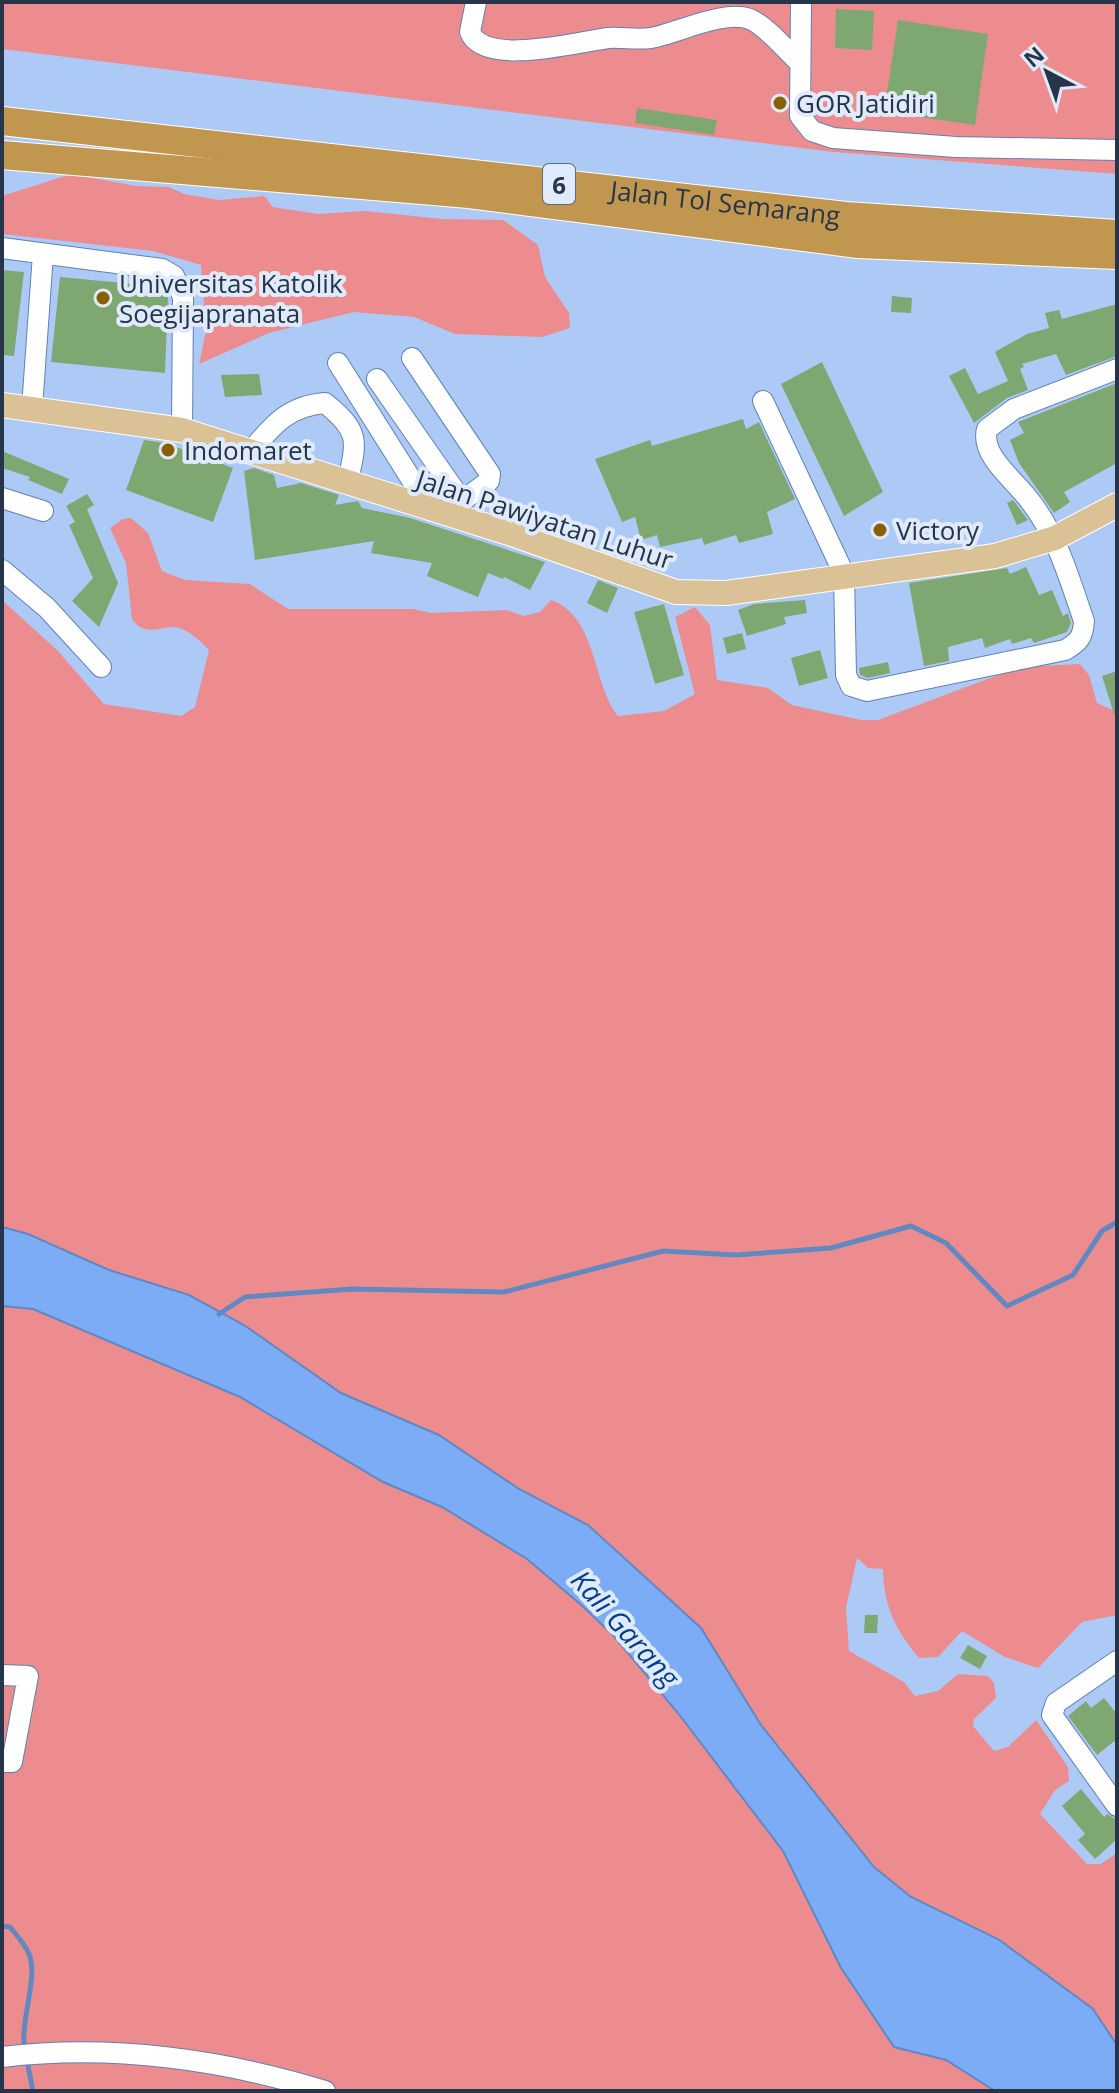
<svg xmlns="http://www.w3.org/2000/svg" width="1119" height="2093" font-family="'Open Sans',sans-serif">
  <rect width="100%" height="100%" fill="#adcaf6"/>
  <path fill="#ed8c8f" d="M2,2H1117V174L834,152L2,49Z
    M71,174L136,186L169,187L184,194L219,200L264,196L273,207L318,214L365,211L443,219L503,220L538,245L545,277L569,313L570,328L542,337L455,334L414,317L354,312L269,333L199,364L206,331L201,265L153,251L2,234V196Z
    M131,518L148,533L162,571L185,580L250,584L288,609H413L431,613L507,610L523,616L540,612L551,600C597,616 592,683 618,716L664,711L695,694L675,617L695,607L710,625L717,680L768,688L792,705L861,720H878L1019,667L1080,664L1089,675L1097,703L1117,712V1615L1082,1622L1038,1668L1005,1657L962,1631L938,1657L919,1658C895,1629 884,1607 883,1569L868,1568L857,1558L846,1608L849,1651L904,1682L915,1696L938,1691L958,1674L988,1676L994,1683L996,1698L974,1719L973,1726L994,1751L1008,1747L1036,1720L1068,1767L1069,1781L1055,1790L1040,1814L1087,1864H1101L1117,1853V2045L1093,2009L998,1939L911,1897L874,1867L761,1725L701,1628L588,1525L519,1489L439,1435L341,1393L244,1325L189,1295L109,1270L28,1234L2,1227V600L58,651L104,704L181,716L195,707L209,650C201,641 184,626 172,627C156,629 143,635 132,619L126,563L110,528L123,519Z
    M2,1306L33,1309L240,1397L383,1482L442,1507L527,1559L579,1603L612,1634L678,1713L783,1851L841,1968L893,2047L946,2060L995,2091H2Z"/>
  <path fill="#7bacf5" stroke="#6288c2" stroke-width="2" d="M2,1227L28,1234L109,1270L189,1295L244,1325L341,1393L439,1435L519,1489L588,1525L701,1628L761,1725L874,1867L911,1897L998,1939L1093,2009L1117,2045V2091H995L946,2060L894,2047L841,1968L783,1851L678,1713L612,1634L579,1603L527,1559L442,1507L383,1482L240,1397L33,1309L2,1306Z"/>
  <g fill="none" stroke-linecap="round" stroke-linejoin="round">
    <path stroke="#6288c2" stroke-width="5" d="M219,1314L245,1297L352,1289L504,1292L663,1251L736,1255L831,1248L911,1226L946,1243L1007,1306L1073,1275L1102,1231L1117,1222
      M2,1926L10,1927C16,1935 25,1944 29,1954C39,1978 19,2021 25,2051
      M27,2061L33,2091"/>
  </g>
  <path fill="#7fa772" d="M836,9L874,11L872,50L835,48Z
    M898,20L988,34L975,125L884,112Z
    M637,108L717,120L714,135L635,123Z
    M2,270L24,272L14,356L2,355Z
    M60,277L165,287L168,296L165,373L51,362Z
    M892,296L912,298L911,313L891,312Z
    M1117,304V356L1066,375L1056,354L1022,364L1024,367L1020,369L1028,390L1007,398L974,423L949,376L965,368L978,394L1008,381L995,352L1027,334L1049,328L1045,313L1059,310L1062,319Z
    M822,362L883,492L844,516L781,384Z
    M259,374L262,395L225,397L221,375Z
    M1117,383V463L1064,492L1070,502L1054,513L1019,463L1010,440L1024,433L1018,422Z
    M743,419L746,429L759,422L795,499L767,512L773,534L739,543L736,535L704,545L702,538L660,547L657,535L641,540L635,517L622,522L595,459L650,440L652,446Z
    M144,440L165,443L233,468L213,522L126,490Z
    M2,451L69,479L62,494L28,480L30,477L2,468Z
    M254,468L274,475L277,488L301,483L339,495L335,505L358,501L362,508L410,518L545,562L530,590L504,577L503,579L488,573L478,597L427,576L432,563L371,553L374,541L255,560L244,471Z
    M87,494L94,505L87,509L118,583L99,627L72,601L93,578L69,525L75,522L66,506Z
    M1013,500L1028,520L1017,525L1007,503Z
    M1026,567L1039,595L1052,590L1063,616L1068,613L1071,623L1067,632L1034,643L1031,638L1012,644L1010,639L985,648L982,638L948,647L949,661L924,666L909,583L1007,568L1010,574Z
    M598,580L618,588L607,613L587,603Z
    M805,600L807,613L784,617L786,624L747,636L738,610L754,604Z
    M664,604L684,675L655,684L634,612Z
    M742,633L746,649L727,654L723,638Z
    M820,650L828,678L799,686L791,658Z
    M888,662L890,673L868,678L860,675L859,668Z
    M1117,671V714H1114L1102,676Z
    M865,1615H878L877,1633H864Z
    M968,1645L987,1656L980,1669L960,1658Z
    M1104,1698L1117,1714V1739L1097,1755L1068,1716L1086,1701L1091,1708Z
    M1081,1789L1104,1817L1107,1814L1117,1820V1839L1095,1859L1078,1840L1085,1834L1062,1806Z"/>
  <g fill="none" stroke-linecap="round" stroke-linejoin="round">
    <g stroke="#5f81b4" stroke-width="22">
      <path id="minor" d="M476,2L470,32C484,67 578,42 608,38C622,37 637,40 651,38C678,33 727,8 752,20C769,29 785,49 798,61
        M801,2L800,116L812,131L833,138L956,147L1117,150
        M2,248L162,269L174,276L183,297L182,430
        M338,363L430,509
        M377,379L462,501L489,481L490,474L412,358
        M763,401L844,574L846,675L851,686L867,691L1065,650C1079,642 1083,637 1084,621C1069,578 1058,537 1030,501C1015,480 980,456 987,429L1014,409L1117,369
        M32,408L43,254
        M250,452C273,425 288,406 325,403C361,432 357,441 347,484
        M2,498L43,511
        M2,570L47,608L101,667
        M1117,1661L1056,1703L1052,1715L1117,1806
        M2,1675L28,1676L12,1762H2
        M2,2057C112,2044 220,2059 325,2091"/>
    </g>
    <g stroke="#fff" stroke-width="26">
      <path id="major" d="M2,405L182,430L509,533L676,592L726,593L995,556L1055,538L1117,505"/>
    </g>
    <g stroke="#fff" stroke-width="30">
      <g id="highway">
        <path id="s1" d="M2,121L846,216L1117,234"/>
        <path d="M2,155L469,194L858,244L1117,255"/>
      </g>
    </g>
    <use href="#minor" stroke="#fff" stroke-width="20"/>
    <use href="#major" stroke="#dac196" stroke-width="24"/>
    <use href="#highway" stroke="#c19750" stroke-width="28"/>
  </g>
  <g fill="#895f00" stroke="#dfeafb" stroke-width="3">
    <circle cx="780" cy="103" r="8"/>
    <circle cx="103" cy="298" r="8"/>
    <circle cx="168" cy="450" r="8"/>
    <circle cx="880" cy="530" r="8"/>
  </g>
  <g text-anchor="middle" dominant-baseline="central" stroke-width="8" stroke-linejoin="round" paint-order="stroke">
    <rect fill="#dfeafb" stroke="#5e6b80" stroke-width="2" x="543" y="164" width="32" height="40" rx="6"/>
    <g font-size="24" font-weight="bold" fill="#27354b">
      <text x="559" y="184">6</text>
    </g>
    <g font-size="26" fill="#27354b" stroke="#dfeafb" text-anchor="start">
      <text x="796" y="103">GOR Jatidiri</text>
      <text x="119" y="283">Universitas Katolik<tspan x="119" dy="30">Soegijapranata</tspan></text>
      <text x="184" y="450">Indomaret</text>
      <text x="896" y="530">Victory</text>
    </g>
    <g font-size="26" fill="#27354b" stroke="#dfeafb">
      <text stroke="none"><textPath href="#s1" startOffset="728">Jalan Tol Semarang</textPath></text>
      <text transform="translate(545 519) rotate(18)">Jalan Pawiyatan Luhur</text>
    </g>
    <g font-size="28" font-style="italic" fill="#02408f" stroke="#dfeafb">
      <text transform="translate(626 1628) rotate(48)">Kali Garang</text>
    </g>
  </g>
  <rect width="1119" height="2093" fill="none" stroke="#27354b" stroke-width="8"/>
  <g transform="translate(1047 72) rotate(319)" stroke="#dfeafb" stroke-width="6" paint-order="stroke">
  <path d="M0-6L14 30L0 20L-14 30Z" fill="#27354b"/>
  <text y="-12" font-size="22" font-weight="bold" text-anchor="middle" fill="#27354b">N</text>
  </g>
</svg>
